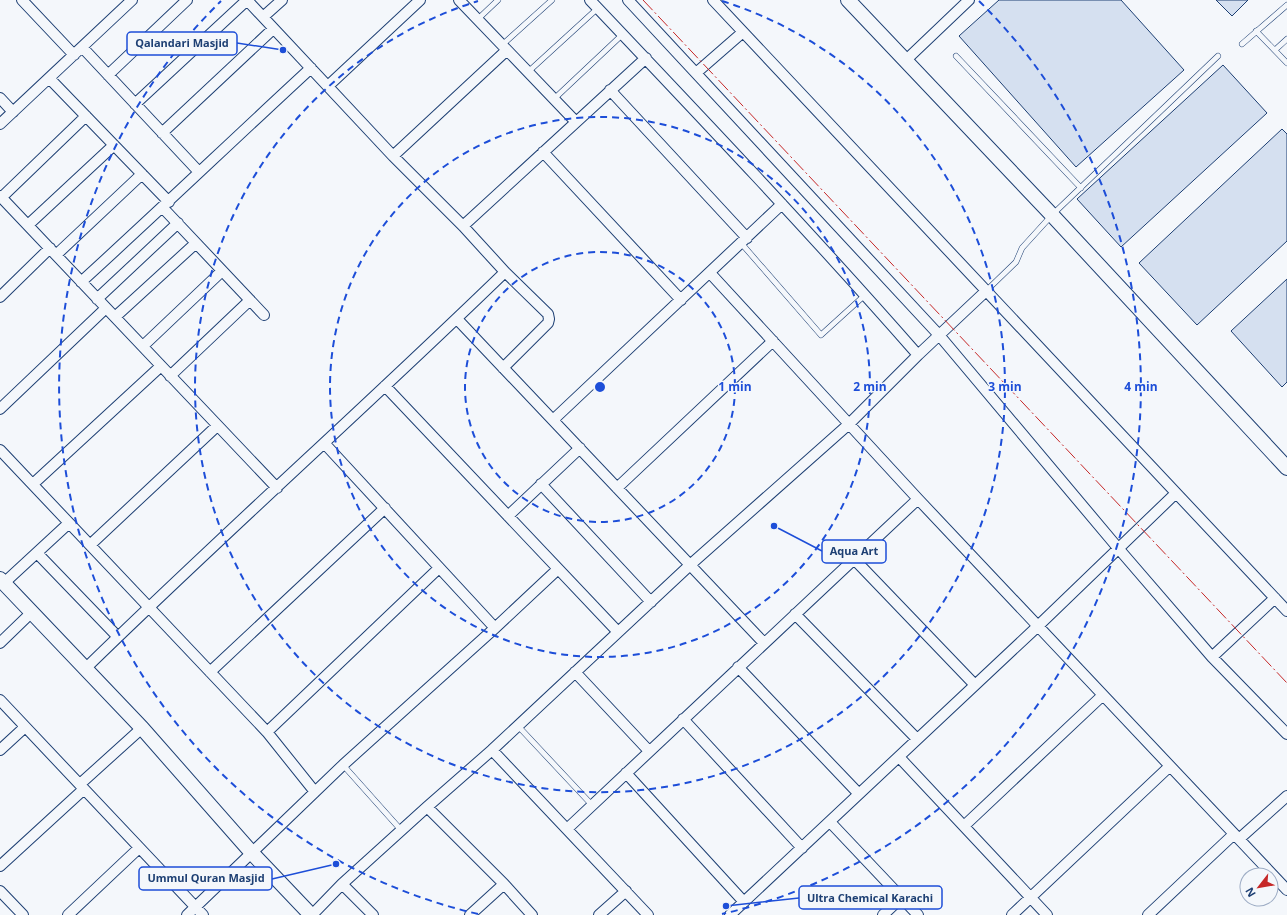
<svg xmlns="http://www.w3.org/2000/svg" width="1287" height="915" font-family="'Open Sans',sans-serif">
  <rect width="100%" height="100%" fill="#f4f7fb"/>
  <path fill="#d5e0f0" stroke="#1d3f73" d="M999,0H1121L1184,70L1076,167L959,36Z
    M1216,0H1248L1232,16Z
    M1223,65L1267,113L1121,247L1077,199Z
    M1282,129L1287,134V241L1197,325L1139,263Z
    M1287,279V382L1282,387L1231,331Z"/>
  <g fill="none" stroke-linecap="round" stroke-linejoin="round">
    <g stroke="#1d3f73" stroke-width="6">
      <path id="lane" d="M478,19L498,0
        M1256,31L1287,63
        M1242,44L1287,5
        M502,45L552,0
        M1275,50L1287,39
        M956,56L1081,188
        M528,72L598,8
        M554,99L623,34
        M741,243L821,335L865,295
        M986,291L1016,262L1022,248L1052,215L1218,56
        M518,726L592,805
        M343,765L401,830"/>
    </g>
    <g stroke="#1d3f73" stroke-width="12">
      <path id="street" d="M22,0L74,55
        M459,0L576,122
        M590,0C701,117 812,234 918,355
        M628,0L939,335L1118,548L1212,657L1287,734
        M713,0L1287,611
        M263,17L282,0
        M82,47L199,172
        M905,61L969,0
        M696,73L743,32
        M108,75L187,0
        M49,78L169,202
        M328,86L420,0
        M610,90L747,238
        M0,98L13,112
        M135,104L247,0L393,156L463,226L505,272L548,314L549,319L548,323L503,368
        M0,124L132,0
        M162,133L273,29
        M543,152L681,300
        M393,156L507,50
        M0,196L277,488
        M1,198L86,116
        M163,208L264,315
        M28,225L114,145
        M463,226L646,58
        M56,255L142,174
        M710,273L918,499L1287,890
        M81,282C159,211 234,139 311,68
        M0,297L50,248
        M97,299L178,223
        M115,317L196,243
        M457,319L764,643
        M143,346L222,271
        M170,376L250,300
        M385,386L618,632
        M0,409L106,308
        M553,420L782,204
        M325,444L495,628
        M0,450L267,732L315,792
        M33,484L161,366
        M541,484L651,602
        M617,488L773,341
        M508,516L580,448
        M90,545L217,426
        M37,553L118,637
        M854,559L975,685
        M4,583L69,523
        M795,614L917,739
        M0,643L32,612
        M1212,657L1275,598
        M738,667L859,794
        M86,668C223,534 367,406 505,272
        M210,672L385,508
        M575,672L649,751
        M0,700L203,915
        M683,719L802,848
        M267,732L439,568
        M0,750L25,727
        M492,750L648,915
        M899,757L1047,915
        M626,773L744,902
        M80,784L142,728
        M427,807L504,884L532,915
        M830,822L918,915
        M964,826L1103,695
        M567,829L918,499
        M1239,839L1287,796
        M0,866L84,789
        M342,884L373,915
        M0,891L23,915
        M68,915L139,848
        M187,915L343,765L495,628L558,569
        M312,915L342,884L427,807L492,750L690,565L849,424L918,355L986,291
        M470,915L504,884
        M599,915L626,891
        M730,915L1038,626L1176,493
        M883,915L901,898
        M1012,915L1170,766
        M1148,915L1234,834"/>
    </g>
    <g stroke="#1d3f73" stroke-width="16">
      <path id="secondary" d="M848,0L1052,215L1287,468
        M0,579L142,728L251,852L311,915"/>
    </g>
    <use href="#lane" stroke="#f4f7fb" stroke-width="5"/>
    <use href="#street" stroke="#f4f7fb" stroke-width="10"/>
    <use href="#secondary" stroke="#f4f7fb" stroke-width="14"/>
    <path stroke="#c62828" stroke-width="1" stroke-dasharray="14 3 2 3" stroke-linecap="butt" d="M643,0L1287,683"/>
  </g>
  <g fill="none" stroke="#1d4ed8" stroke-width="2" stroke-dasharray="7 5">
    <circle cx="600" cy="387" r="135"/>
    <circle cx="600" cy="387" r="270"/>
    <path d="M722 1A405 405 0 1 1 478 1"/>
    <path d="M478 914A541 541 0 0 1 221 1M979 1A541 541 0 0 1 722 914"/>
  </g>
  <circle cx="600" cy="387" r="6" fill="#1d4ed8" stroke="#f4f7fb" stroke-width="2"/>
  <g font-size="12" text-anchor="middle" font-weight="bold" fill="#1d4ed8" stroke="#f4f7fb" stroke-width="3" stroke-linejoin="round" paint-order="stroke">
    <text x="735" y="391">1 min</text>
    <text x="870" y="391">2 min</text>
    <text x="1005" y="391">3 min</text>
    <text x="1141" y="391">4 min</text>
  </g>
  <path fill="none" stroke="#1d4ed8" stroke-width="1.5" d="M283 50L237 43M774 526L822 551M336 864L272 879M726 906L799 898"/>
  <g fill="#1d4ed8" stroke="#f4f7fb" stroke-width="1.5">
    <circle cx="283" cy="50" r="4"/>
    <circle cx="774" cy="526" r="4"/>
    <circle cx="336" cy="864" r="4"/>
    <circle cx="726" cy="906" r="4"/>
  </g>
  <g fill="#f4f7fb" stroke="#1d4ed8" stroke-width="1.5">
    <rect x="127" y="32" width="110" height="23" rx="4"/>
    <rect x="822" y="540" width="64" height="23" rx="4"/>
    <rect x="139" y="867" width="133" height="23" rx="4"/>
    <rect x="799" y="886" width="143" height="23" rx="4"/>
  </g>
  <g font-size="11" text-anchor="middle" font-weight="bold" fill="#1d3f73">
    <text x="182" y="47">Qalandari Masjid</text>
    <text x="854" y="555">Aqua Art</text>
    <text x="206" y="882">Ummul Quran Masjid</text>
    <text x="870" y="902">Ultra Chemical Karachi</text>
  </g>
  <g transform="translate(1259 887) rotate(239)"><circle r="19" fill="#f4f7fb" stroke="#9eadc5"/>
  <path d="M0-3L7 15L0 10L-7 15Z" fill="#c62828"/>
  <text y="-6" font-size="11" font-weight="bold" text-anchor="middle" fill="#1d3f73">N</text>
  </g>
</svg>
